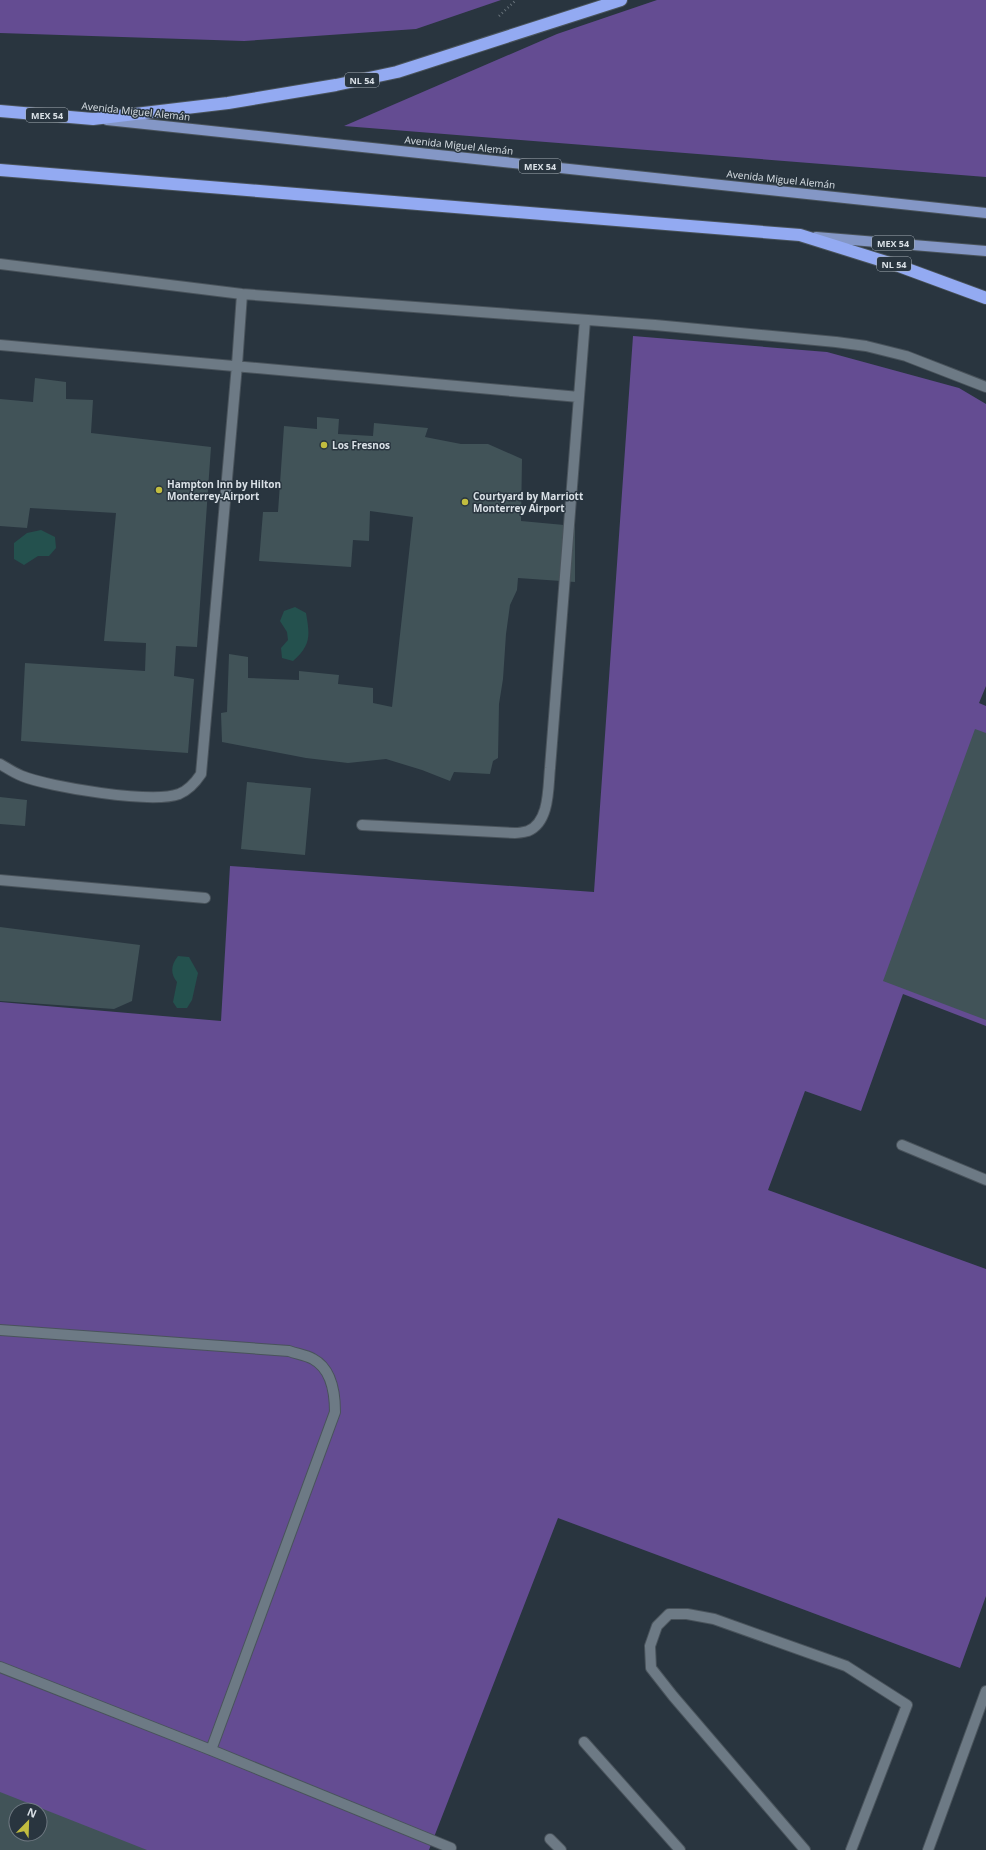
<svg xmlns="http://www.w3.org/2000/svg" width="986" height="1850" font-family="'Open Sans',sans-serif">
  <rect width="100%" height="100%" fill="#29353f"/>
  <path fill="#644c92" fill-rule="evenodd" d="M0,0H501L416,29L244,41L0,33Z
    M657,0H986V177L344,126L557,34Z
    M633,336L827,352L959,388L986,404V686L979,703L986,706V1026L903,994L861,1111L805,1091L768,1190L986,1269V1596L960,1668L558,1518L429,1850H0V1002L221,1021L230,866L594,892ZM16,1810H40V1834H16Z"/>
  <path fill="#24514e" d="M41,530L55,537L56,548L49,556H38L24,565L14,559V543L27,533Z
    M295,607L306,613C310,636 311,645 293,661L282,658L281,648L288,640L287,632L280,621L284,611Z
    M178,956L189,957L198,973L192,1000L187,1008H177L173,1002L177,982C170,973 171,965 178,956Z"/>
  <path fill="#415358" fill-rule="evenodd" d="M35,378L66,382V399L93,400L91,433L211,447L197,647L176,646L174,676L194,679L188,753L21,741L25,663L145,671L146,643L104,641L116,513L30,508L27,528L0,526V399L33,402Z
    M317,417L339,419L338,434L373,436L374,423L428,428L425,437L461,444H488L522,459L521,521L575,526V582L518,578L517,590L510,605L506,634L503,679L499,704L498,758L493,761L490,774L454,772L450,781L422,770L386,759L348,763L306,758L222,742L221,713L227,712L229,654L248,657V678L299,680V671L339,675L338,684L373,688V703L392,707L413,517L370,511L369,541L353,540L351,567L259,561L263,512H278L284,426L317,429Z
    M975,729L986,733V1020L883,981Z
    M247,782L311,788L305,855L241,849Z
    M0,797L27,800L25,826L0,824Z
    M0,927L140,945L132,1001L114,1009L0,1001Z
    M0,1792L147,1850H0ZM16,1810H40V1834H16Z"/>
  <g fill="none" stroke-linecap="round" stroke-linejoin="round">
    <g stroke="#49535b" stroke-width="12">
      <path id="minor" d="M0,264L242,294L655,325L836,342L866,346L906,356L986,387
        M0,345L579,397
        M0,764C7,768 14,773 22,776C49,787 152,804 179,794C189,790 195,783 201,774L237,365L242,294
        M362,825L515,833C519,833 524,832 528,831C550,822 548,787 550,768L585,320
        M0,880L205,898
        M902,1145L986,1180
        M0,1330L289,1351C297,1354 306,1355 313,1359C332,1369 335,1393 335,1412L211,1750
        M0,1667L211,1750L451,1848
        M584,1742L680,1850
        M550,1839L561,1850
        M805,1850L673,1696L651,1668L650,1646L657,1626L669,1614H687L714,1619L846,1666L907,1705L851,1850
        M928,1850L986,1691"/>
    </g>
    <g stroke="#49535b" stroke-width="12">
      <path id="major" d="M107,120L986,213
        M816,237L986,251"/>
    </g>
    <g stroke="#49535b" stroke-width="14">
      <path id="highway" d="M0,111L93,119L228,103L336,85L397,72L621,0
        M0,170L800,235L899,266L986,298"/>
    </g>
    <path stroke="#69747c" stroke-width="2.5" stroke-dasharray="1 3" stroke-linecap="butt" d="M499,16L516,0"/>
    <use href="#minor" stroke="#6d7a85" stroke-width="10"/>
    <use href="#major" stroke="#8497c6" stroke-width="10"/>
    <use href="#highway" stroke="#93aaf2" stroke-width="12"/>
  </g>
  <g fill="#c2bd3f" stroke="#29353f" stroke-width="1.5">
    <circle cx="324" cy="445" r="4"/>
    <circle cx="159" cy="490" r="4"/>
    <circle cx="465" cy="502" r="4"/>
  </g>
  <g text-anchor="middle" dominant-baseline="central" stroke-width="3" stroke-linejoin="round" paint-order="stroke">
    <g fill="#29353f" stroke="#a4adb4" stroke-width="1">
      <rect x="345" y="73" width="34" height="14" rx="3"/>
      <rect x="26" y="108" width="42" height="14" rx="3"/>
      <rect x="519" y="159" width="42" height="14" rx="3"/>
      <rect x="872" y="236" width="42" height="14" rx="3"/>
      <rect x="877" y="257" width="34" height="14" rx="3"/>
    </g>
    <g font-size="9" font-weight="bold" fill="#d9e0e6">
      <text x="362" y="80">NL 54</text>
      <text x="47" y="115">MEX 54</text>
      <text x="540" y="166">MEX 54</text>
      <text x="893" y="243">MEX 54</text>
      <text x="894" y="264">NL 54</text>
    </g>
    <g font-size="10" fill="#d9e0e6" stroke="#29353f">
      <text transform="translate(136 111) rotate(6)">Avenida Miguel Alemán</text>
      <text transform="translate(459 145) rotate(6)">Avenida Miguel Alemán</text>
      <text transform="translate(781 179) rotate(6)">Avenida Miguel Alemán</text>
    </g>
    <g font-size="10" font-weight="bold" fill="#d9e0e6" stroke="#29353f" text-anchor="start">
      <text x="332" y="445">Los Fresnos</text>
      <text x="167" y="484">Hampton Inn by Hilton<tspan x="167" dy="12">Monterrey-Airport</tspan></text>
      <text x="473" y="496">Courtyard by Marriott<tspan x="473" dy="12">Monterrey Airport</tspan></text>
    </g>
  </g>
  <g transform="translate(28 1822) rotate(23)"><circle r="19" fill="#29353f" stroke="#6f7982"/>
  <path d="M0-3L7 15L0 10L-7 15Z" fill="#c2bd3f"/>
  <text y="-6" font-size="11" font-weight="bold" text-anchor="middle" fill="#d9e0e6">N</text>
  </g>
</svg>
